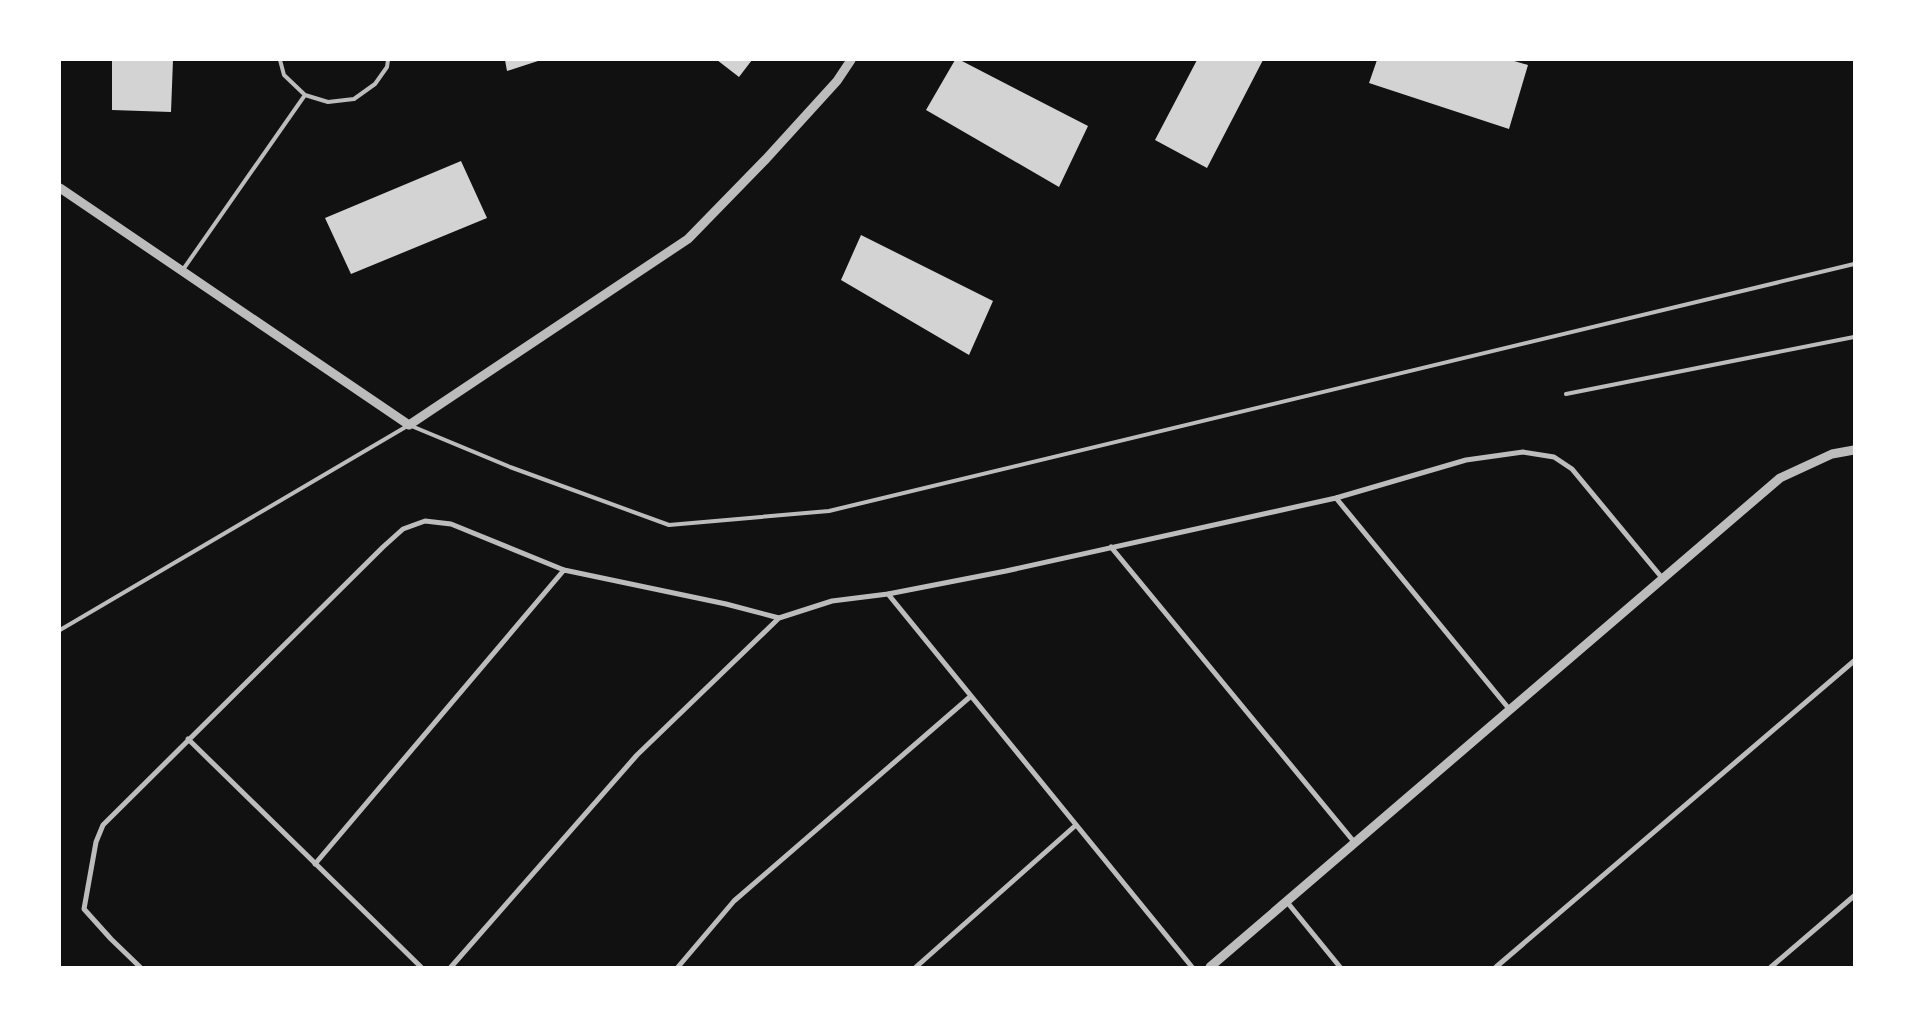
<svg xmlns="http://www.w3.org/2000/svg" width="1914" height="1027" font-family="'Roboto Condensed',sans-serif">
  <rect width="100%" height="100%" fill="#111"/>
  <path fill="#d3d3d3" d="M112,60H173L171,112L112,110Z
    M505,60H541L507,71Z
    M717,60H752L739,77Z
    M955,60H960L1088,126L1059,187L926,110Z
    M1197,60H1263L1207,168L1155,140Z
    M1377,60H1511L1528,65L1509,129L1369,83Z
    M461,161L487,218L351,274L325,218Z
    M861,235L993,301L969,355L841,280Z"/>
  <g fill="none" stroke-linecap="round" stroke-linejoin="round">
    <path stroke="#bcbcbc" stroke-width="4" d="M280,60L284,75L305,95L328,102L354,99L375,84L387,67L388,60
      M182,271L305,95
      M1566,394L1854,337
      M60,630L409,425L510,467L669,525L829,511L1854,264"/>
    <path stroke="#bcbcbc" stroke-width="5" d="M1336,498L1510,710
      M1111,547L1355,843
      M888,594L1192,967
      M188,739L421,967
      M315,864L564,570
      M1287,902L1340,967
      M140,967L111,939L84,909L96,842L103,825L383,547L403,529L425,521L451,524L564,570L726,604L779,618
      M451,967L637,755L779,618L832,601L888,594L1006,571L1336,498L1466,460L1523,452L1554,457L1572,469L1663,579
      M678,967L734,901L971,696
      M916,967L1076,825
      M1496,967L1854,661
      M1771,967L1854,896"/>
    <path stroke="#bcbcbc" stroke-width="9" d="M60,188L409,425L688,239L766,159L837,81L851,60
      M1210,967L1780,478L1832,454L1854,450"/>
  </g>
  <rect width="1914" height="1027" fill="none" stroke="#ffffff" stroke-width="122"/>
</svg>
